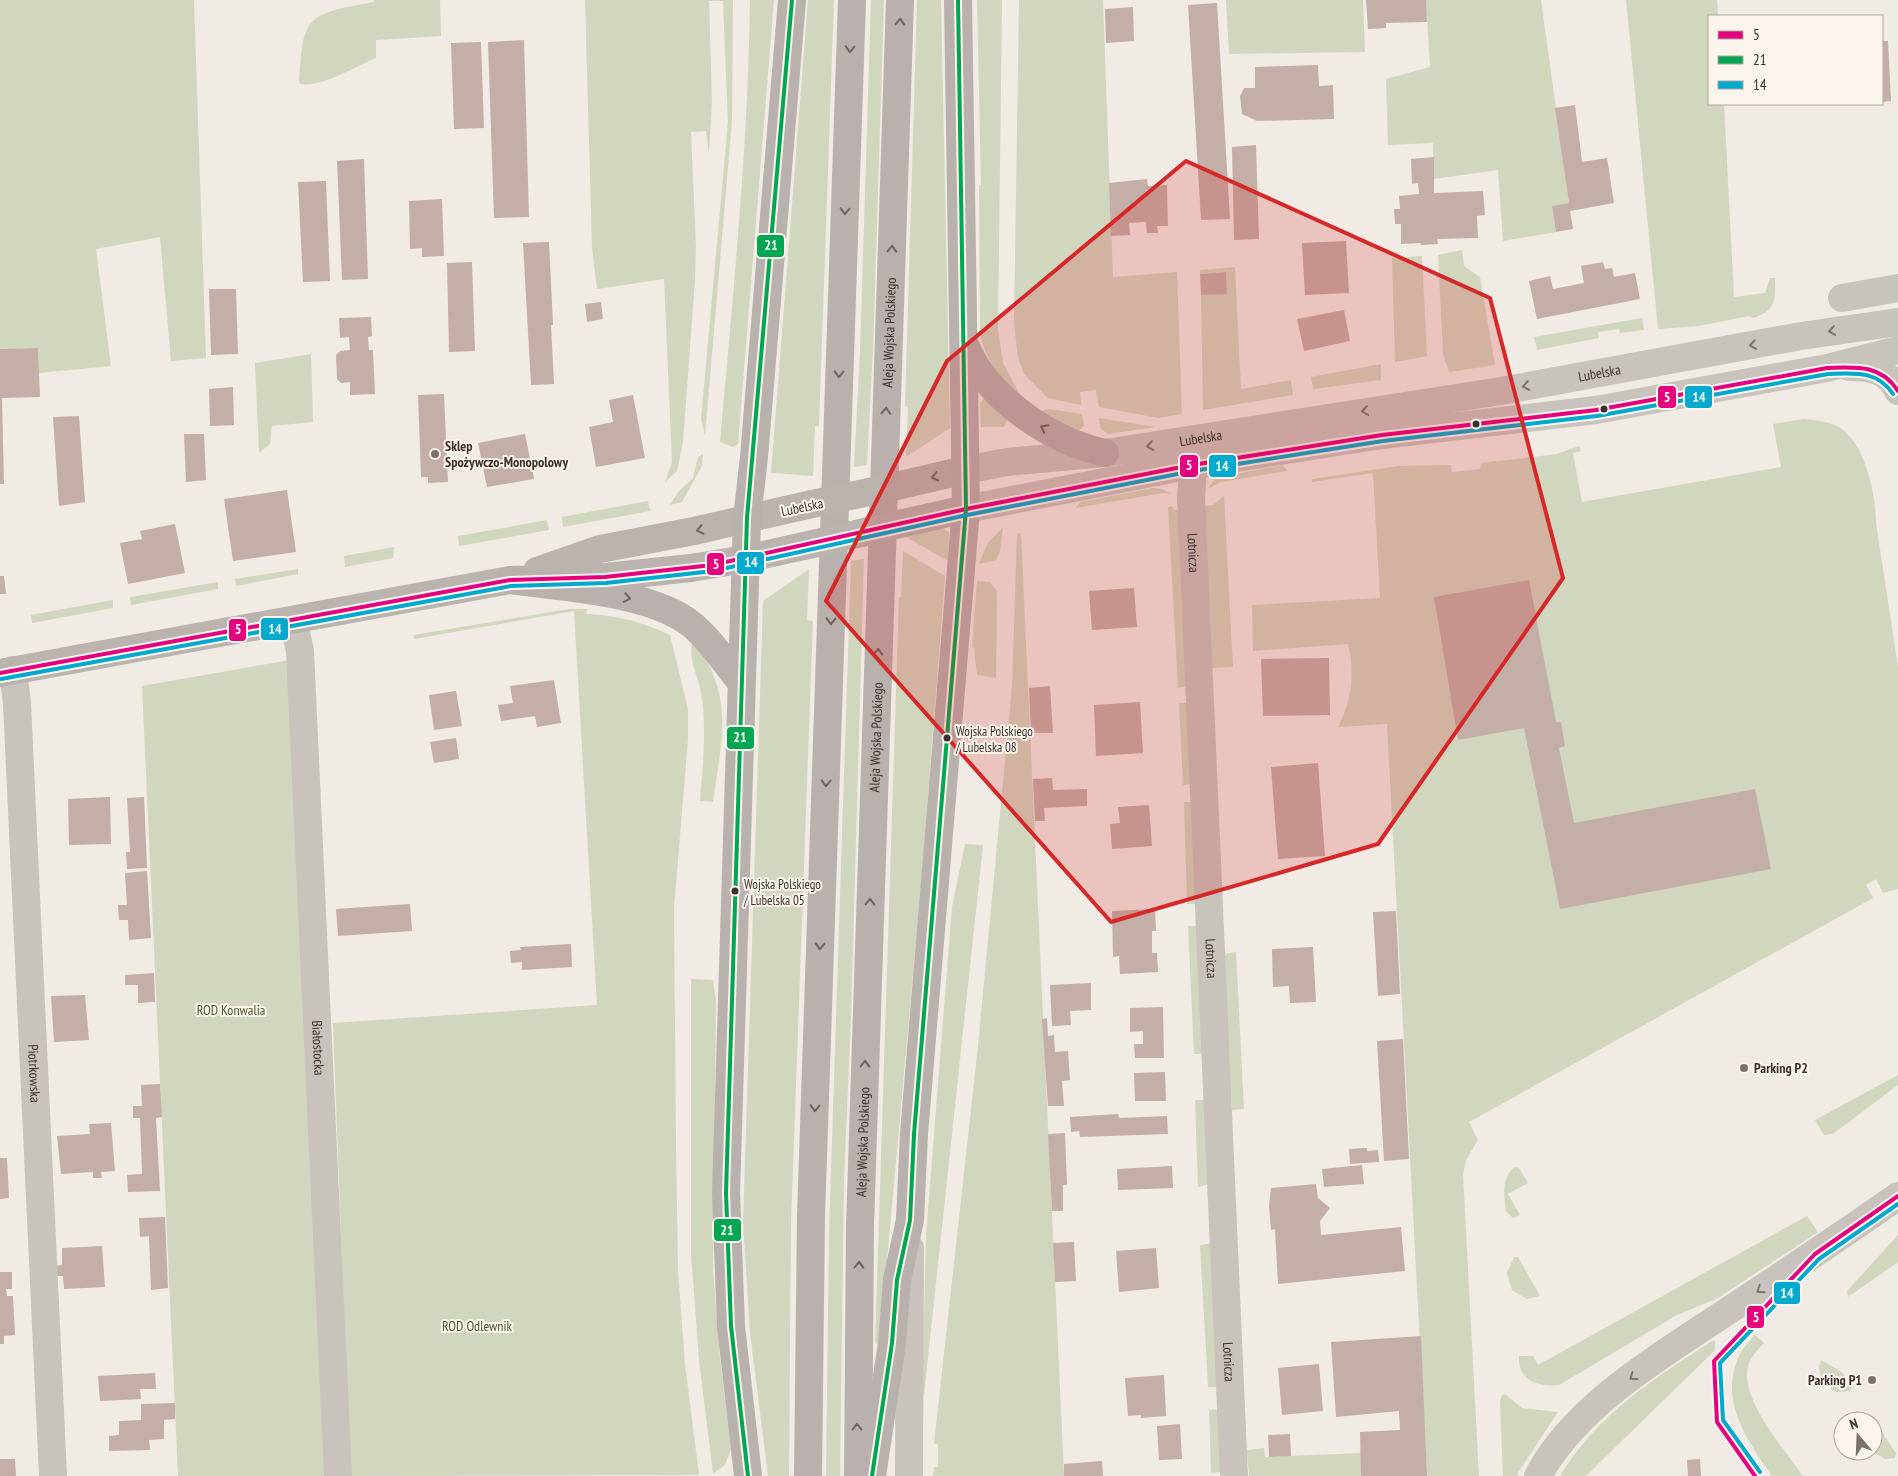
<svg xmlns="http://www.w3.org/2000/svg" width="1898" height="1476" font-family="'PT Sans Narrow',sans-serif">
  <rect width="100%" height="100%" fill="#f0ebe5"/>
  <path fill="#d1d6bf" d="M0,0H194L206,358L171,361L160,237L96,249L111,366L39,373L38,348L0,349Z
    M374,0H440L441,36L376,40V58C359,65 315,91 299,83C303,15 306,14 374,2Z
    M585,0H733L732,121L705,436L701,419L728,122L723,1H709L712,100L709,154L706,131L691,132L696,247L695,280L683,442L677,471L665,482L672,462L664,279L597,289L592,248Z
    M750,0H774L738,444L733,447L720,442C733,295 748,148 750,0Z
    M808,0H834L819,426H815L813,476L771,473Z
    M871,0H884L873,350L867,465L854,467L860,352Z
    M917,0H941L950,428L906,457L908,408L905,406Z
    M977,0H1002L998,328L1003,363L1020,395C998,377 987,362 980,334L979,185H981Z
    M1019,0H1103L1113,277L1177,272L1182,414L1158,418L1099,407L1096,390L1080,392L1081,405L1048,398L1024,374L1018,358L1014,323Z
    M1226,0H1363L1365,52L1229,54Z
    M1426,0H1541L1569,203L1552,206L1556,232L1503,241L1498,170L1434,179L1433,143L1388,145L1386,79L1430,67Z
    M1626,0H1717L1718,16H1709V104H1724L1734,297L1765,293L1770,278H1775C1775,300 1777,310 1753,318L1749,316L1699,326L1658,329Z
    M1462,250L1464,266L1480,277L1495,365L1449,372L1443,354L1438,255Z
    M1422,256L1427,356L1395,362L1392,258Z
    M1235,267L1241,389L1291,380L1293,395L1203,410L1201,295L1227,293L1226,272L1200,274V270Z
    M1642,318L1644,330L1620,333L1619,329L1598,332L1599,338L1537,350L1534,337Z
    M311,354L313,422L272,426L270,444L259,453L255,363Z
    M1381,364V380L1313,389L1311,377Z
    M984,398H986L1007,420L1004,427H981L980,403Z
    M1049,409L1082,414L1084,426L1077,432L1041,411Z
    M1099,418L1156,427L1108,434L1100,428Z
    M1803,419C1814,420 1826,421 1837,426C1865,440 1876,495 1876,523L1898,667V889L1883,893L1876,879L1866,885L1873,898L1469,1122L1478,1140L1466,1160L1463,1175L1479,1476H1427L1387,724L1338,727C1352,701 1355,672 1348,644L1253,651L1252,605L1380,598L1373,473L1312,482V479L1398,466L1451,465L1452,472L1480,469L1481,463L1557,454L1579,446L1581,451L1573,453L1582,502L1781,467L1773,424Z
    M703,454L702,466L682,502L670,505L678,492L693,478L698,457Z
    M1283,465L1287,471L1221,482L1207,489L1216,478L1220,477Z
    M1153,488L1162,489L1171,494L1162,493L1076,508L1080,502Z
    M1224,496L1233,667L1212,668L1204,506L1213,505Z
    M648,501L650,511L563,527L562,517Z
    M1172,506L1174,510H1179L1189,686L1178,688L1168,507Z
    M547,520L549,530L459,546L458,536Z
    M1003,527L1000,551L996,560L979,564L987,544Z
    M942,528L949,532L948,561L904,536Z
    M1021,533L1064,1476H933L934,1467H938V1444H934L978,1046L1012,687L1017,534Z
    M394,547L393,558L345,567L344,556Z
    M903,551L945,576L921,886L881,1327L878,1343L875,1344L899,597H901Z
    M864,559L851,1016L844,1181L840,1476H826L829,1231L851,561Z
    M298,569V574L236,586L235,579Z
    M809,569L807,620L813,621L791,1222L789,1476H768L750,1333L743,1222L763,601Z
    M977,581L990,582L997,591L996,678L977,675L974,648L972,647Z
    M218,582V589L131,605L130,597Z
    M113,600V608L32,623L31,615Z
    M569,609H587L586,614C617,615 643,622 670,635L688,709V739L674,908L676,1145L678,1271L685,1364L699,1475L350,1476L333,1023L597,1005L574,611L414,639V635Z
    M694,639C735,700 722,734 713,802L700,801C703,765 707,728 701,692C698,675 686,656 694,639Z
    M290,660L326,1476H178L142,686Z
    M1179,703H1187L1192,784L1183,785Z
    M1184,802H1191L1198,904H1187Z
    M965,844L983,845L924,1395H922L926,1235L952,907Z
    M1188,926H1199L1203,1054H1194Z
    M1236,952L1244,1109L1232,1110L1224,954Z
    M691,979L713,980L716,1000L713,1270L720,1358L731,1449L725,1465L713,1474L699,1360L691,1253Z
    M1898,1075V1085L1833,1134L1824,1135L1815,1120Z
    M1195,1100H1205L1210,1184L1198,1187Z
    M1515,1167L1519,1168L1528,1183L1508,1194L1520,1215L1513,1218L1506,1211C1504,1197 1501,1176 1515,1167Z
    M1807,1216L1818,1232L1718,1298L1677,1315L1559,1385C1538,1387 1518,1381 1519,1356H1533L1538,1365Z
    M1898,1235V1262L1848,1297L1847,1291Z
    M1212,1243L1218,1387H1208L1200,1245Z
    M1514,1257H1518L1540,1296L1527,1299L1512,1290L1507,1273Z
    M1755,1335L1764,1343C1756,1352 1748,1359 1747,1372C1745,1405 1785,1450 1803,1476H1772C1748,1441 1718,1401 1739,1356C1742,1349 1750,1341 1755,1335Z
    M1712,1341H1715V1350L1586,1476H1560C1598,1414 1652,1380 1712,1341Z
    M1821,1360L1842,1372L1852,1387L1850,1391L1836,1392C1825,1385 1815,1374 1821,1360Z
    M1505,1394L1522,1408L1558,1412L1516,1476H1503L1500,1400L1502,1395Z
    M1220,1409L1222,1472L1211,1473L1209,1410Z
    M1867,1416H1871L1896,1453L1895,1458L1885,1459L1871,1451H1873V1421H1864Z
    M1264,1448L1265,1457L1361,1453V1476H1249L1247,1450Z"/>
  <path fill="#c3afa7" d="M1366,0H1426L1427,22L1386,23V28L1368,29Z
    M1217,3L1230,219L1201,220L1188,5Z
    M1133,7L1134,41L1106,43L1105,9Z
    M524,40L529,217L494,218L488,42Z
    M1882,41H1888L1891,101L1882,102Z
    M481,42L484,128L454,129L451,43Z
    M1318,65L1319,86L1333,85L1334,119L1257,121L1242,114L1240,96L1244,88H1255V67Z
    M1575,105L1582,162L1607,158L1614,203L1570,211L1573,229L1556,232L1552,206L1569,203L1555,108Z
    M1256,145L1259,239L1234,240L1232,147Z
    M1434,157V193L1483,191L1485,215L1477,216L1478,238L1437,239L1438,244L1421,245L1420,243L1401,244V224H1395L1394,209H1400L1399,196L1419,194L1418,183L1412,184L1411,159Z
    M364,159L368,279L342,280L337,161Z
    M1147,179L1148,186L1167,185L1168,226H1157L1158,233H1147L1146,222L1129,223L1130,235L1111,236L1109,183Z
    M326,181L330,281L303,282L298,182Z
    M442,199L444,256L422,257V248L410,249L409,201Z
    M1346,241L1349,293L1305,295L1302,243Z
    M549,242L553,325H551L554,384L531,385L523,243Z
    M472,262L475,351L449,352L447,263Z
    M1603,262L1605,269L1612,268L1614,277L1635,273L1640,299L1537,319L1529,281L1550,276L1553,289L1584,283L1581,266Z
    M1226,272L1227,294L1201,295L1200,274Z
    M209,289H236L238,354L211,355Z
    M601,302L603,319L587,322L585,304Z
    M1344,310L1350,341L1304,351L1297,319Z
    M371,317L372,336L368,337L369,350H373L375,394L350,395V382L341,383L337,379L336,355L340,351L350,350L349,337L340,338L339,318Z
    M38,348L40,397L2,398L4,484H0V349Z
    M233,387L234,425L210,426L209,389Z
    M444,394L448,482L428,483V477H421L418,395Z
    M633,395L645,458L596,467L589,427L613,422L609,400Z
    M79,416L85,502L59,506L53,417Z
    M184,434H204L206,480L186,482Z
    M525,434L534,479L487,487L478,443Z
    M287,490L296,552L233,561L224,499Z
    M175,524L185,573L128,584L120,543L142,539L140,531Z
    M0,576H4L6,594H0Z
    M1529,580L1556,722H1561L1565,746L1559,748L1574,823L1755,789L1771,869L1560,909L1524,728L1458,740L1434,597Z
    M1134,588L1137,627L1092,630L1089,591Z
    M1329,658L1330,715L1263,716L1261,659Z
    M554,680L561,723L537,727L535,716L501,721L498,705L513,703L510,686Z
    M1050,686L1053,733H1031L1029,688Z
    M456,691L462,726L434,730L429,695Z
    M1140,702L1143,753L1096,756L1094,705Z
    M456,738L459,759L434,763L430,742Z
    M1318,763L1325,856L1278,859L1271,767Z
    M1052,778L1053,790L1087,789V806L1044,808L1045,821H1035L1033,779Z
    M110,797L111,844L69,845L68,799Z
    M144,797L147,868L127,869L126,852H130L127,798Z
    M1149,805L1152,846L1112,849L1110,824L1120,823L1118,807Z
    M147,871L151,938L129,940L128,920H119L118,905H127L125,873Z
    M410,904L412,931L338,936L336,909Z
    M1155,909L1156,931H1152V953H1157L1158,972L1120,974L1119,956L1113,957L1112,911Z
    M1396,911L1400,994L1378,996L1373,912Z
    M571,944L572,967L522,970V962L511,963L510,951L521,950L520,947Z
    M1313,947L1316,1002L1290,1003L1289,986L1273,987L1272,949Z
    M154,973L155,1002L138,1003V985H125V975Z
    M1091,983V1010L1070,1011L1071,1025L1052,1026L1050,985Z
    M85,995L89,1040L54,1042L51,996Z
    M1163,1007L1164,1058H1135L1134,1044H1143V1031L1130,1032V1008Z
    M1047,1018L1048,1036L1054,1035L1055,1052L1068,1051L1070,1080L1062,1081L1064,1106H1048L1042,1019Z
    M1403,1039L1409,1159L1384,1161L1377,1041Z
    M1165,1072L1166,1101H1135L1134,1073Z
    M160,1084L162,1117L156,1118L160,1191L128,1192L127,1175L142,1174L140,1118H133V1106H142L141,1085Z
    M1118,1114L1119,1118L1167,1116L1168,1134L1080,1137L1079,1131L1071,1132L1070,1117Z
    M111,1123L115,1171L101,1172L102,1178H93V1172L61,1174L57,1136L90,1134L89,1124Z
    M1065,1133L1067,1185H1063V1211H1052L1048,1134Z
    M1367,1148V1151L1378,1150L1379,1162L1350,1164L1349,1149Z
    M0,1158H7L9,1198L0,1199Z
    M1362,1165L1364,1184L1324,1187L1322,1169Z
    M1172,1166L1173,1188L1118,1190L1117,1169Z
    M1316,1184L1318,1198L1330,1208L1320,1221L1321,1235L1401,1227L1405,1271L1278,1284L1275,1229L1271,1230L1269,1206L1271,1188Z
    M165,1217L168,1288L151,1290L149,1236L140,1237L139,1218Z
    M1074,1242L1076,1281L1055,1282L1053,1243Z
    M102,1246L105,1287L64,1289L63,1276H55L54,1266L62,1265V1248Z
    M1156,1248L1159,1288L1119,1292L1116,1251Z
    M0,1272H12V1289H6L7,1296H13L15,1335L4,1336V1344H0Z
    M1421,1336L1427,1476H1361L1360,1432L1400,1430L1399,1411L1336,1417L1331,1342Z
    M1319,1364L1323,1411L1282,1415L1278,1368Z
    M155,1373L156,1389H140L141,1399L100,1401L98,1376Z
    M1164,1375L1166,1416L1141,1418V1415L1128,1416L1125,1378Z
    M175,1403V1419L164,1420V1439L149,1440L150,1450L109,1451V1436L119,1435V1421L141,1420V1404Z
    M1180,1424L1182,1459L1159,1460L1157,1426Z
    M1290,1434L1291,1456L1269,1457L1268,1435Z
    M0,1459H15L16,1476H0Z
    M1700,1459L1701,1476H1688L1687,1460Z
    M1102,1461L1103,1476H1064V1464Z"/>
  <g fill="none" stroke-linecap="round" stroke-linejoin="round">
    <g stroke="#c9c3be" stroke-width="28">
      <path d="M1842,298L1898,288"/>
      <path id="s1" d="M1195,441L1191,498L1234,1476"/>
      <path id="s2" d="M293,620L300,651L338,1476"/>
      <path id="s3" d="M13,670L17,703L53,1476"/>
      <path d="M909,1476L910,1248"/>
    </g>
    <g stroke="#c9c3be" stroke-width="28">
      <path d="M1849,367C1871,367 1888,370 1898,391"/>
      <path id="s4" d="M965,470L1007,462L1105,453L1501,391L1801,336L1898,322"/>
      <path d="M966,509L1192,465L1382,435L1596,410L1827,368L1898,350"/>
      <path d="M1538,1476C1577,1403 1664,1354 1731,1309C1787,1272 1843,1235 1898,1196"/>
    </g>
    <path stroke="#bab3ae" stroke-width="28" d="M888,488L965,470
      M904,523L966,509
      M537,571L600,549L694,531L812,504
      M0,673L510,580L605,577L691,568L745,559L822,542"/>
    <g stroke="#b8b1ad" stroke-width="28">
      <path d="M966,347C988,399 1051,441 1105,453"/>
      <path d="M510,580C561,588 649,591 691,624C710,639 725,663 741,682"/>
      <path d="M748,1476L731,1326L726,1193L747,518L754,457L792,0"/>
      <path d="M808,1476L811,1216L852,0"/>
      <path id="s5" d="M858,1476L860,1226L900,0"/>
      <path d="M872,1476L892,1343L897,1280L910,1220L914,1134L966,509L958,0"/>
    </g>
    <path stroke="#bab3ae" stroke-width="28" d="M812,504L888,488
      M822,542L904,523"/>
    <g stroke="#fbf5ee" stroke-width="8">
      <path id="bus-1" d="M0,673L510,580L605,577L712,565L966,509L1192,465L1382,435L1596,410L1827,368C1855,367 1881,364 1898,391
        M1755,1476L1717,1422L1714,1361L1815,1254L1898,1196"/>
    </g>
    <g stroke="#fbf5ee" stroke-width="8">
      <path id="bus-2" d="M748,1476L731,1326L726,1193L747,518L792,0
        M872,1476L892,1343L897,1280L910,1220L914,1134L966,509L958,0"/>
    </g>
    <g stroke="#fbf5ee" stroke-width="8">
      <path id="bus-3" d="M1,679L511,586L606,583L713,571L967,515L1193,471L1383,441L1597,416L1828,374C1854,373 1877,370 1893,394
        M1760,1472L1723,1420L1720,1363L1819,1259L1898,1204"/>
    </g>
    <use href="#bus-1" stroke="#e5007d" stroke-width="4"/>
    <use href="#bus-2" stroke="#00a651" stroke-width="4"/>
    <use href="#bus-3" stroke="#00a9ce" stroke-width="4"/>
  </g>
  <defs><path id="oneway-chevron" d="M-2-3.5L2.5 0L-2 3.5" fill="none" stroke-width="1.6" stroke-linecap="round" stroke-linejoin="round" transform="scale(1.25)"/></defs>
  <g stroke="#6d645f">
    <use href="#oneway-chevron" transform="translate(900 22) rotate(-88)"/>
    <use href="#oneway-chevron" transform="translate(850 49) rotate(92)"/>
    <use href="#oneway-chevron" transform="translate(845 211) rotate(92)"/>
    <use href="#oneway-chevron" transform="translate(892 249) rotate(-88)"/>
    <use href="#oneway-chevron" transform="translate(839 374) rotate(92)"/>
    <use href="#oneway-chevron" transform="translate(886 411) rotate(-87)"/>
    <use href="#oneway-chevron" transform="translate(1044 428) rotate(-153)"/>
    <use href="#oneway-chevron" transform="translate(627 598) rotate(11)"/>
    <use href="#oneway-chevron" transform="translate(831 621) rotate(91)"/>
    <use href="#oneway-chevron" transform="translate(878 652) rotate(-88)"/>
    <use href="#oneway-chevron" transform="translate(826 783) rotate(92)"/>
    <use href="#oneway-chevron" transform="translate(870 902) rotate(-88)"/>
    <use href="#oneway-chevron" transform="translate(820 946) rotate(92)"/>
    <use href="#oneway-chevron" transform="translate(865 1064) rotate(-88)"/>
    <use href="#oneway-chevron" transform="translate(815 1108) rotate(92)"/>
    <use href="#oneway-chevron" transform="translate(859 1265) rotate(-89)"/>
    <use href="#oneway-chevron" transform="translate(857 1427) rotate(-90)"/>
  </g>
  <g stroke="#7b726d">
    <use href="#oneway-chevron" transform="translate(1832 331) rotate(171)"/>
    <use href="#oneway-chevron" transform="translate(1753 345) rotate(170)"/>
    <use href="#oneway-chevron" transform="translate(1526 386) rotate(170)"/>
    <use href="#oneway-chevron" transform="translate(1365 411) rotate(171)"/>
    <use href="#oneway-chevron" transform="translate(1150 446) rotate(171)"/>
    <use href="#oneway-chevron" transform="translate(1760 1290) rotate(146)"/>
    <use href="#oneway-chevron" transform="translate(1633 1377) rotate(144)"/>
  </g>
  <g stroke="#6e645f">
    <use href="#oneway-chevron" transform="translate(935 477) rotate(167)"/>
    <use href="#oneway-chevron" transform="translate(700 530) rotate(167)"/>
  </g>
  <path fill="#d62828" fill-opacity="0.2" stroke="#d62828" stroke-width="4" stroke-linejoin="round" d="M1186,161L1490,298L1563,578L1378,844L1111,922L826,601L947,361Z"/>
  <g fill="#3b302b" stroke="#fbf5ee" stroke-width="2">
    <circle cx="1604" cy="409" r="4.5"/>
    <circle cx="1476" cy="424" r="4.5"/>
    <circle cx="947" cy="738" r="4.5"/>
    <circle cx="735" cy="891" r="4.5"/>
  </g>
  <g fill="#7a716c" stroke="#fbf5ee" stroke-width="2">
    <circle cx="435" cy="454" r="5"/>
    <circle cx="1744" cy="1068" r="5"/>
    <circle cx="1872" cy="1380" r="5"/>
  </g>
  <g text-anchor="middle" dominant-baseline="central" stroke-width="4" stroke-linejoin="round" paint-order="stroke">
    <g font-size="13" fill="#3b302b" stroke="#fbf5ee" text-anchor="start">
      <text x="956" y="731">Wojska Polskiego<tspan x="956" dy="16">/ Lubelska 08</tspan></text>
      <text x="744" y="884">Wojska Polskiego<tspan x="744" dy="16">/ Lubelska 05</tspan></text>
    </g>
    <g font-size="14" fill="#3b302b" stroke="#fbf5ee">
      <text stroke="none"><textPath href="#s5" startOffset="1144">Aleja Wojska Polskiego</textPath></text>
      <text stroke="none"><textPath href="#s4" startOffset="642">Lubelska</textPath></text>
      <text stroke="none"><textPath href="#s4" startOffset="238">Lubelska</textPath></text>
      <text transform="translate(802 507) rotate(-12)">Lubelska</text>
      <text stroke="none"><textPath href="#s1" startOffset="112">Lotnicza</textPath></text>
      <text stroke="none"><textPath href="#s5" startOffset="739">Aleja Wojska Polskiego</textPath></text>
      <text stroke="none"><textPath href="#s1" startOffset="518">Lotnicza</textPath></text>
      <text stroke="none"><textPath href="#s2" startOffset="429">Białostocka</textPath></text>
      <text stroke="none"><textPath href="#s3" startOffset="404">Piotrkowska</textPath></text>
      <text stroke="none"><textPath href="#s5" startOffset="334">Aleja Wojska Polskiego</textPath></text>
      <text stroke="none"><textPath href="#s1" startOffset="922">Lotnicza</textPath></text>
    </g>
    <g font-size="14" font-weight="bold" fill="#3b302b" stroke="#fbf5ee" text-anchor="start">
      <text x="445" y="446">Sklep<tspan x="445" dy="16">Spożywczo-Monopolowy</tspan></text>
      <text x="1754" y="1068">Parking P2</text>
      <text x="1862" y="1380" text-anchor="end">Parking P1</text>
    </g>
    <g font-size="14" fill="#4a5a2e" stroke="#fbf5ee">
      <text x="231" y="1010">ROD Konwalia</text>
      <text x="477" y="1326">ROD Odlewnik</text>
    </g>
  </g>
  <g stroke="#fbf5ee" stroke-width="2">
    <rect x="756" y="234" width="29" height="24" rx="5" fill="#00a651"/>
    <rect x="1657" y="385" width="20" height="24" rx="5" fill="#e5007d"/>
    <rect x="1684" y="385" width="29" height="24" rx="5" fill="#00a9ce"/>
    <rect x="1179" y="454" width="20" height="24" rx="5" fill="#e5007d"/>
    <rect x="1208" y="454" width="29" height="24" rx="5" fill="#00a9ce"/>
    <rect x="736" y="551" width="29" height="24" rx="5" fill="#00a9ce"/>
    <rect x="706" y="552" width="19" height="24" rx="5" fill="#e5007d"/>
    <rect x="260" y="617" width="29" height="24" rx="5" fill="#00a9ce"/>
    <rect x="228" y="618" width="19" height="24" rx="5" fill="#e5007d"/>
    <rect x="726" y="726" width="29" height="24" rx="5" fill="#00a651"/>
    <rect x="713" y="1218" width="29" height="24" rx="5" fill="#00a651"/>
    <rect x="1773" y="1281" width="28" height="24" rx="5" fill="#00a9ce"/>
    <rect x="1746" y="1305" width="19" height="24" rx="5" fill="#e5007d"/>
  </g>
  <g font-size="14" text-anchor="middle" font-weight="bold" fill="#fff">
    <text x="771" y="250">21</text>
    <text x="1667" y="402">5</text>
    <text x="1699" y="402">14</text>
    <text x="1189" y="470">5</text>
    <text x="1222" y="471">14</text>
    <text x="751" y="567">14</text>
    <text x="716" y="569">5</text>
    <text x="275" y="634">14</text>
    <text x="238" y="634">5</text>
    <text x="740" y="742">21</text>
    <text x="727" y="1235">21</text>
    <text x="1787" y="1298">14</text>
    <text x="1756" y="1322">5</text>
  </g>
  <rect x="1708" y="15" width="175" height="90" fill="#fbf5ee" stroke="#aea6a0"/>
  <rect x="1718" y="31" width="25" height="8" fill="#e5007d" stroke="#aea6a0"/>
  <text x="1753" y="40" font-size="15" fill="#3b302b">5</text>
  <rect x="1718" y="56" width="25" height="8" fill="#00a651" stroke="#aea6a0"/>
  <text x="1753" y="65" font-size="15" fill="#3b302b">21</text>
  <rect x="1718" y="81" width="25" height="8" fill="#00a9ce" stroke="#aea6a0"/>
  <text x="1753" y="90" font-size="15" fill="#3b302b">14</text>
  <g transform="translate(1858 1436) rotate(341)"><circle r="24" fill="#fbf5ee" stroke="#aea6a0"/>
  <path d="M0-4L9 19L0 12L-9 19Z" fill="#7a716c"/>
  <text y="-8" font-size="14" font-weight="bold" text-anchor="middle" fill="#3b302b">N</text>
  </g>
</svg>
